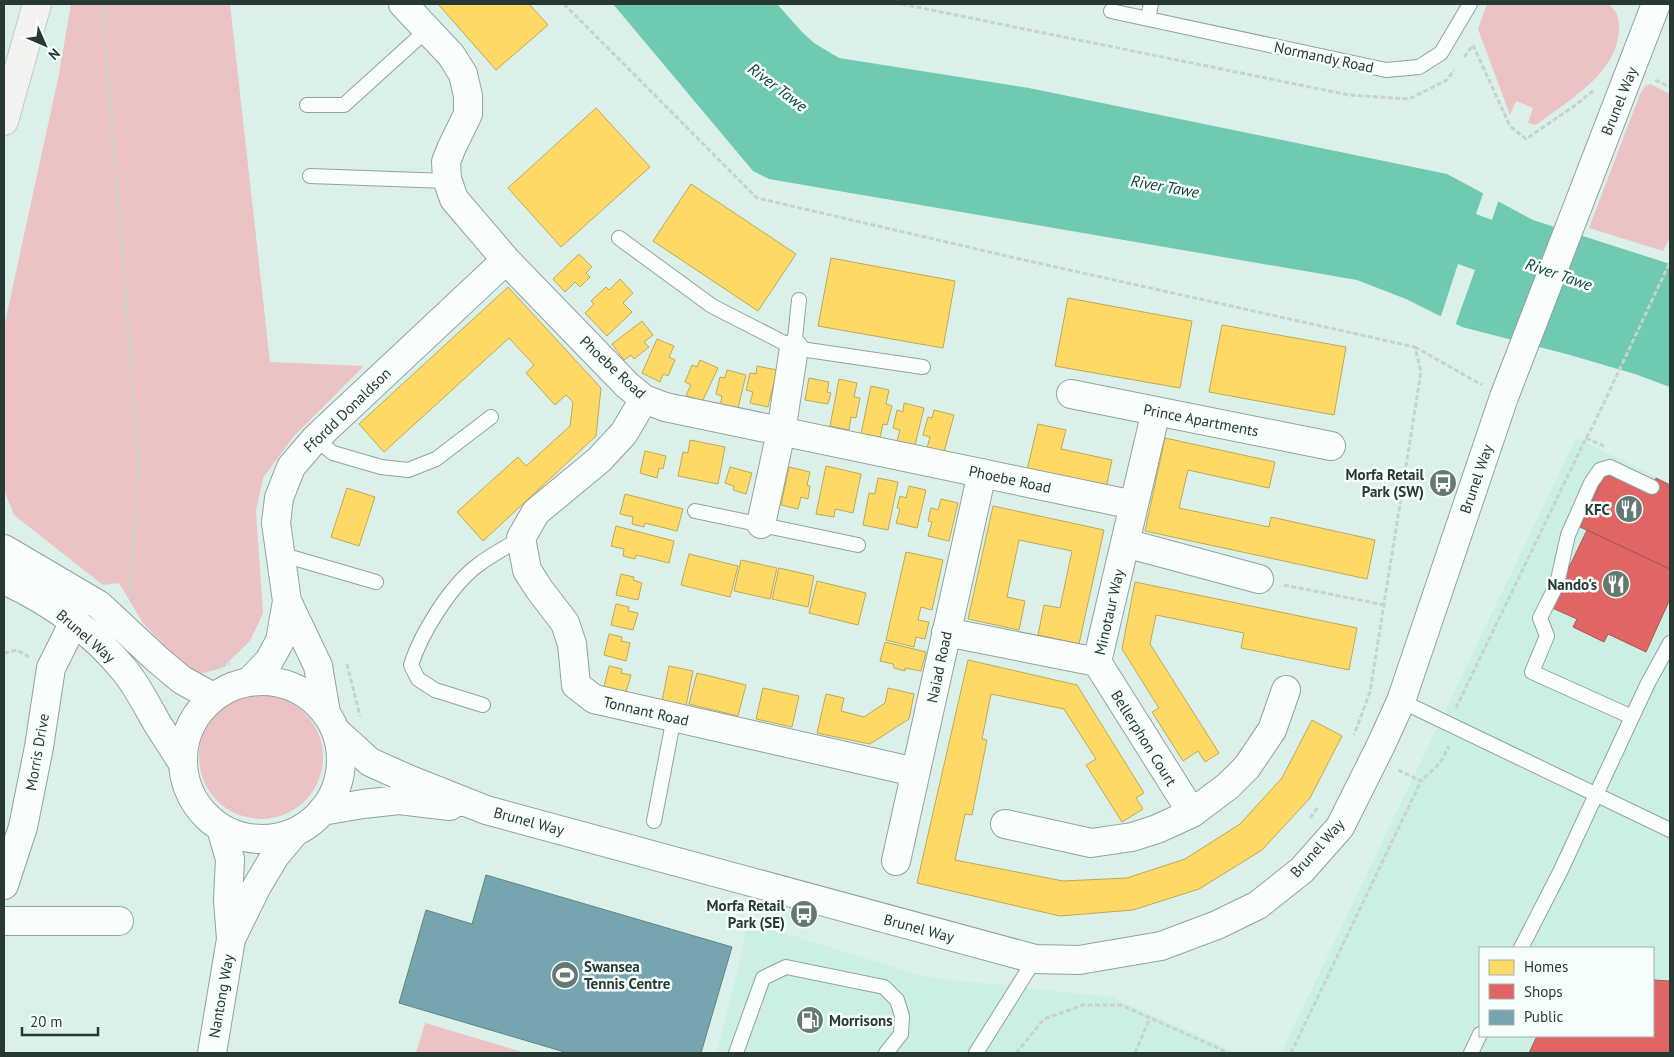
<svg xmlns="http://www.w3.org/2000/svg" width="1674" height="1057" font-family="'PT Sans',sans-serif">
  <rect width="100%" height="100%" fill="#daf0e8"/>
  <path fill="#cbf0e3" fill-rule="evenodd" d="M1576,438L1670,483V1053H1281ZM1480,948H1653V1036H1480Z
    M749,922L925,977L1112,997L1237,1053H717Z"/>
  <path fill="#ecc3c4" d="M71,4H230L270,362L364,366L294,436L263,478L256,511L263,613L250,641L222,668L199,674L175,657L143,623L119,583L103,585L14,515L4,490V327L59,74Z
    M1487,4H1608C1617,11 1620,19 1619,31C1616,75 1567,101 1536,125L1528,123L1533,108L1516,101L1510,115L1478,29Z
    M1650,84L1670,94V237L1663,251L1589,228L1640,94L1645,86Z
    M199 757a62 62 0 1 1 124 0a62 62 0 1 1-124 0Z
    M425,1023L526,1053H416Z"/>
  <path fill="#6fcab1" d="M613,4H777L802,32L814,43L839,58L1029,88L1447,174L1533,220L1670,264V387L1635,374L1570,355L1462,327L1406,299L1357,280L769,179L753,171Z"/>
  <path fill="#daf0e8" d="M1484,191L1499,199L1492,220L1476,214Z
    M1458,264L1475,270L1455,326L1440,319Z"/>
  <path fill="#ffd966" stroke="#bea957" d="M438,4H529L548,25L496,70Z
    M596,108L650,167L561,247L508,188Z
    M691,184L796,254L758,311L653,241Z
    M579,254L592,267L586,273L590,277L580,287L575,282L565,292L553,279Z
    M831,258L955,281L943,348L818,326Z
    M620,279L633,293L623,303L632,312L607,336L585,313L594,304L591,301L606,287L609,290Z
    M508,287L601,388L596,436L483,541L457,512L518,457L526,466L570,426L573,402L566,395L555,405L526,373L534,365L509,338L384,452L359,424Z
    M1068,298L1192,321L1180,388L1055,366Z
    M642,321L653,335L644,342L649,347L634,359L631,355L624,360L612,344Z
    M1222,325L1346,347L1334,415L1209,392Z
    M657,339L674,346L669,357L675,360L668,376L663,374L660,382L642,373Z
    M700,360L718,368L702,402L686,395L691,385L685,382L692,365L697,367Z
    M757,366L777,370L768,407L750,403L753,392L746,390L750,373L756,374Z
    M727,370L746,375L737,412L720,407L722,396L716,394L720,377L725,378Z
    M809,378L829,382L827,392L831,393L828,404L805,400Z
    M839,379L857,383L854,397L860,398L856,418L851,417L849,430L830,426Z
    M871,386L889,390L886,404L892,406L887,425L883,424L880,437L861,434Z
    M904,403L924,408L915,445L897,441L900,430L893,428L897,410L903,412Z
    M934,410L954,415L944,452L927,448L930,437L923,435L928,417L932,418Z
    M1038,424L1066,430L1061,449L1112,460L1106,488L1027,470Z
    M1165,438L1275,462L1269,488L1188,470L1179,508L1269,527L1271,517L1375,540L1367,579L1145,531Z
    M690,440L725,447L718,484L678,476L683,452L688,453Z
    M645,451L666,456L663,469L659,468L657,478L640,473Z
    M826,466L861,474L853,513L835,509L834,517L816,514Z
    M730,467L752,473L746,494L733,490L734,486L725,483Z
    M789,467L810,472L807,485L810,486L808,499L801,497L798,509L781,505Z
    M878,478L898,482L888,530L863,525L869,493L875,494Z
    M909,486L926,490L917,528L896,523L900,509L897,508L900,496L906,498Z
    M347,488L375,497L359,546L331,537Z
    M625,494L683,509L677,531L645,523L644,527L632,524L633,517L620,514Z
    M941,499L958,503L949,541L928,536L932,522L928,521L931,508L938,510Z
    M993,506L1104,530L1079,644L1038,635L1044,605L1060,608L1072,551L1019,540L1007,597L1025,601L1019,630L968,619Z
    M616,526L674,541L669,563L636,555L635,559L623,556L624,549L611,546Z
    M906,552L943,560L932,610L921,607L918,620L929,622L925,639L916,637L914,647L886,640Z
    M689,554L738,566L730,597L681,585Z
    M741,560L777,568L770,599L734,591Z
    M779,568L814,576L808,607L772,599Z
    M621,574L634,577L633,580L642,583L638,600L616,595Z
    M817,581L866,593L858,625L809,613Z
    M1135,582L1357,628L1349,670L1241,648L1244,633L1156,615L1150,644L1219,753L1205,762L1198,751L1183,761L1152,712L1159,708L1122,649Z
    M616,604L629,607L628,611L638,613L633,630L611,625Z
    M609,634L622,637L621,641L630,643L626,661L604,655Z
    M885,642L926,652L921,671L905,668V671L894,668L893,664L880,661Z
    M968,660L1077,685L1144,793L1136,798L1143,809L1122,822L1086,765L1096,759L1064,709L991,694L982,739L987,740L972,815L965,814L955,860L1063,881L1127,878L1185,859L1240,824L1282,778L1312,720L1342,736L1310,798L1262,850L1199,889L1133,910L1060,916L917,883Z
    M609,666L622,669L621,673L631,675L626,692L604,687Z
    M669,666L693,671L686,706L662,701Z
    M697,673L746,685L738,716L689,704Z
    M763,688L799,696L792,727L756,719Z
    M888,688L914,694L909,719L870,744L817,733L826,694L844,698L841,711L864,717L885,703Z"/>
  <path fill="#e06666" stroke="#a95857" d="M1606,471L1650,492L1656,478L1670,485V569L1580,527Z
    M1587,530L1670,569V599L1646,652L1608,634L1604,642L1573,627L1577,619L1550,607Z
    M1653,980L1670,981V1053H1529L1537,1036H1653Z"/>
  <path fill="#76a5af" stroke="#5f848a" d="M486,875L732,947L701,1053H568L399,1003L426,910L472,924Z"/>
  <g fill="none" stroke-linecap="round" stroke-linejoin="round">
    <g stroke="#92a39d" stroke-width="16">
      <path id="service" d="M1111,11L1386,70L1419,67L1441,53L1470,4
        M1148,18L1151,4
        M307,105H344L428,29
        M310,176L447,181
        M619,238L712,306L794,348L923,367
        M794,348L799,300
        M315,439L333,453L381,467L408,470L436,459L491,417
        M695,511L858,545
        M280,554L376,582
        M1401,701L1670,830
        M483,705L435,690L418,679L411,665C421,633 451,585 478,565C491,555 507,547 521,538
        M1632,717L1532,672L1547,636L1540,618L1557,584L1568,535L1591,483L1600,470L1610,467L1652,487
        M654,821L674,717
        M1521,948L1560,872L1648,683L1670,643
        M736,1053L763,978L786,967L884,987L897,1000L902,1016L901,1034L886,1053
        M976,1053L1035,959
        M1471,1053L1480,1034"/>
    </g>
    <g stroke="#92a39d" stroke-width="30">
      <path id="minor" d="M403,4L451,55L463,74L468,96V114L451,149L446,162L447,179L454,199L506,260L627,385L644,399L665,407L1134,505
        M1071,394L1331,446
        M644,399L624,433L599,460L536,512L521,538L527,570L539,589L565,623L572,644L576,685L594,699L915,772
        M761,524L781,432L794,348
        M1125,543L1259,579
        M287,601L318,666L326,713
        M946,632L1097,662
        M1097,662L1156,411
        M1097,662L1192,813
        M250,681L269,661L280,641L287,601L276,523L279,498L291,467L315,439L506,260
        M337,732L370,762L408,779L486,810L1035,959L1079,960L1161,946L1217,925L1258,905L1302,870L1340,827L1381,745L1401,701L1504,397L1656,4
        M322,811L363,804L399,800L450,806
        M1005,824L1091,843L1132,837L1157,829L1192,813L1228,786L1247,767L1272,730L1286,690
        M896,861L982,473
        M4,885L23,827L39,747L51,668L74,622
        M4,921H119"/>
    </g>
    <g stroke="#92a39d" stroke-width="30">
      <path id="tertiary" d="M4,549L99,605L158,660L182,680L213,697
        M4,580C50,601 93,632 125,671C138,687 147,706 157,723C165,736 174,749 182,762
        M183 760a79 79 0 1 1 158 0a79 79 0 1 1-158 0Z
        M231,939L257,886L275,856L295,832
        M212,1053L231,939L228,900L230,859L221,828"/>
    </g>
    <g stroke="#becac6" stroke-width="30">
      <path id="primary" d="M4,121L37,4"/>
    </g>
    <path stroke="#c7d1ce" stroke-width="3" stroke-dasharray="5 2.5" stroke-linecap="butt" d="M102,4L139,462L130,591L135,601
      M564,4L757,198L1011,257L1415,347L1421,372L1370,692L1354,735
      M902,4L1349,95L1409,99L1447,80L1454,70
      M1464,57L1473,45L1510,126L1526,139L1577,104L1594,90
      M1655,80L1670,87
      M1415,347L1482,385
      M1586,438L1606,447
      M1284,585L1385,605
      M4,653L17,650L29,657
      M347,664L360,716
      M214,667L230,664
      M1456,708L1586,438L1593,426L1670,262
      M1398,770L1421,781L1440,763L1449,746
      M1310,818L1318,807
      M1016,1053L1044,1019L1083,1005H1121L1229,1053
      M1135,1053L1150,1018
      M1291,1053L1421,781"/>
    <use href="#service" stroke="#f9fdfc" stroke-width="14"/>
    <use href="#minor" stroke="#f9fdfc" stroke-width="28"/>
    <use href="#tertiary" stroke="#f9fdfc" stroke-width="28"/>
    <use href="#primary" stroke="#f3f3f1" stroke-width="28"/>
  </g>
  <defs>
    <g id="bus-disc" transform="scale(1.4375)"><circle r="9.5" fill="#667872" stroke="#f6fefb"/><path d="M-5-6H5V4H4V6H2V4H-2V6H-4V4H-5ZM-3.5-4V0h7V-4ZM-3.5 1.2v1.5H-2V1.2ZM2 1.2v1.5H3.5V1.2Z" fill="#fff"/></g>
    <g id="restaurant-disc" transform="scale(1.4375)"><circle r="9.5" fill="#667872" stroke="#f6fefb"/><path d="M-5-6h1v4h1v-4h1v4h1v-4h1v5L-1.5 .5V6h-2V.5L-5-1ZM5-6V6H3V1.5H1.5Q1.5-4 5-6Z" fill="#fff"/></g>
    <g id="stadium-disc" transform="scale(1.4375)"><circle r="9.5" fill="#667872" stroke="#f6fefb"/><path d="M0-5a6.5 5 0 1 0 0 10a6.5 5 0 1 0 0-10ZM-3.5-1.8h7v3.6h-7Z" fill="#fff"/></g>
    <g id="fuel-disc" transform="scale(1.4375)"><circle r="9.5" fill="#667872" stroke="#f6fefb"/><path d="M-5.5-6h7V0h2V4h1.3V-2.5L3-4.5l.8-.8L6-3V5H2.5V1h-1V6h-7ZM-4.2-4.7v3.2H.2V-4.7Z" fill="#fff"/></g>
  </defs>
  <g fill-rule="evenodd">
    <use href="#bus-disc" x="1443" y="483"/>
    <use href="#restaurant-disc" x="1629" y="509"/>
    <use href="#restaurant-disc" x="1616" y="584"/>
    <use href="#bus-disc" x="804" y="914"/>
    <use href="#stadium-disc" x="565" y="975"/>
    <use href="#fuel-disc" x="810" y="1020"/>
  </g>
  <g text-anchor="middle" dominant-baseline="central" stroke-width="5" stroke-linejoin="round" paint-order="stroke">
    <g font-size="15" fill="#283833" stroke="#f6fefb">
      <text transform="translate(1324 57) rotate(12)">Normandy Road</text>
      <text transform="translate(1619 101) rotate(-68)">Brunel Way</text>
      <text transform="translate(613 367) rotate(43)">Phoebe Road</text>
      <text transform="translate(347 410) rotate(-44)">Ffordd Donaldson</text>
      <text transform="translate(1201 420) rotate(11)">Prince Apartments</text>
      <text transform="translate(1010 479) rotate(12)">Phoebe Road</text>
      <text transform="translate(1476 479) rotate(-71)">Brunel Way</text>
      <text transform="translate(1109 612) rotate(-77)">Minotaur Way</text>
      <text transform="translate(86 636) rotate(41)">Brunel Way</text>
      <text transform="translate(939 667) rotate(-78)">Naiad Road</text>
      <text transform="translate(646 711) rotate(13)">Tonnant Road</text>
      <text transform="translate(1144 738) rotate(58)">Bellerphon Court</text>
      <text transform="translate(37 752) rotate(-80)">Morris Drive</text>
      <text transform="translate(529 821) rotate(15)">Brunel Way</text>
      <text transform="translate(1317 848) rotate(-48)">Brunel Way</text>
      <text transform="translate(919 928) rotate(15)">Brunel Way</text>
      <text transform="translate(221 996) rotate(-80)">Nantong Way</text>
    </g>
    <g font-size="15" font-weight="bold" fill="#283833" stroke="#f6fefb" text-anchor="end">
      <text x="1424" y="474">Morfa Retail<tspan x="1424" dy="17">Park (SW)</tspan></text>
      <text x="1610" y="509">KFC</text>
      <text x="1597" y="584">Nando's</text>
      <text x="785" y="905">Morfa Retail<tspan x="785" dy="17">Park (SE)</tspan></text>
      <text x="584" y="966" text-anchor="start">Swansea<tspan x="584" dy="17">Tennis Centre</tspan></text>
      <text x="829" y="1020" text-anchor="start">Morrisons</text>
    </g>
    <g font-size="16" font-style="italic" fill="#104437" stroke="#f6fefb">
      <text transform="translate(778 87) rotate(37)">River Tawe</text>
      <text transform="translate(1165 186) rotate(10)">River Tawe</text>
      <text transform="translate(1559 274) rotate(19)">River Tawe</text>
    </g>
  </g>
  <rect width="1674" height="1057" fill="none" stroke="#283833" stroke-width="10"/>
  <rect x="1479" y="947" width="175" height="90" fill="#f6fefb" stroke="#a4afab"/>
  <rect x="1489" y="960" width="25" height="15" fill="#ffd966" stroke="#a4afab"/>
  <text x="1524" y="972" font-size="15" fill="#283833">Homes</text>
  <rect x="1489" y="984" width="25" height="15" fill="#e06666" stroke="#a4afab"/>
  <text x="1524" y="997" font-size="15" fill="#283833">Shops</text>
  <rect x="1489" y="1010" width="25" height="15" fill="#76a5af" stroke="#a4afab"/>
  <text x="1524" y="1022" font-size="15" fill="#283833">Public</text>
  <g transform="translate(45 45) rotate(135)" stroke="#f6fefb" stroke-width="4" paint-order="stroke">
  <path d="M0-4L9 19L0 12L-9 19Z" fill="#283833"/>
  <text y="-8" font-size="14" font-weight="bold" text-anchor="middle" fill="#283833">N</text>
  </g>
  <path d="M22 1027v8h76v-8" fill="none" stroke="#283833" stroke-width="2.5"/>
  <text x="30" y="1027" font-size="15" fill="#283833" stroke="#f6fefb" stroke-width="4" paint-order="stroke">20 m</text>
</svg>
